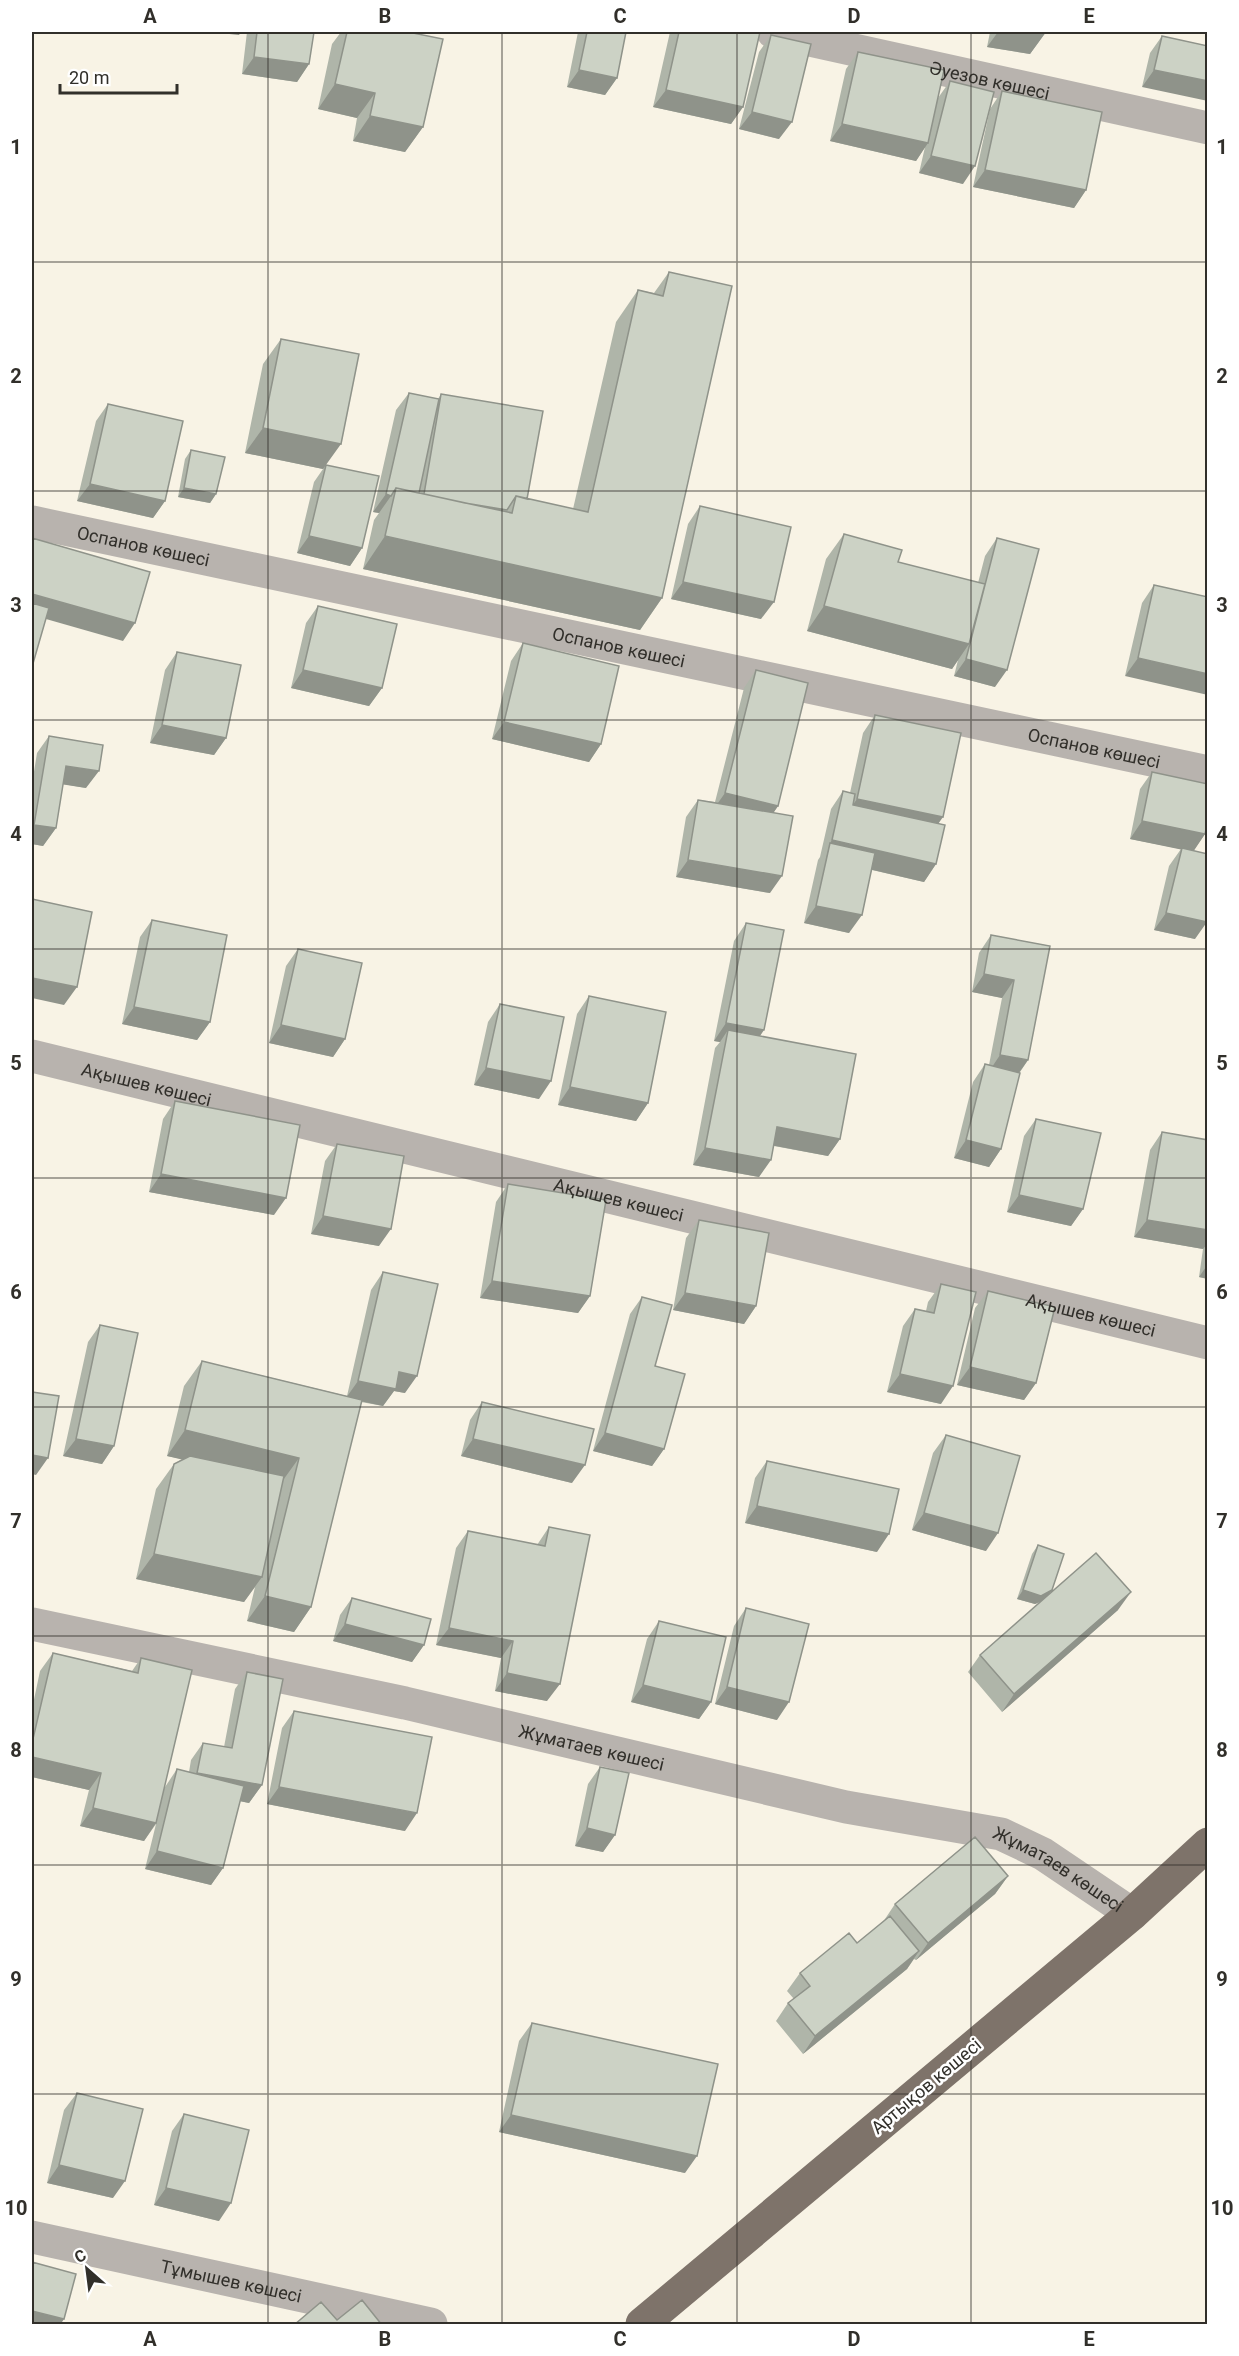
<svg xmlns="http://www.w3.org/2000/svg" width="1239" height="2356" font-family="Roboto,sans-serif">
  <rect width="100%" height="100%" fill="#f8f3e5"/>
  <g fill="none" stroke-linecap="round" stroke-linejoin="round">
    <g stroke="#b8b3ae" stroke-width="33">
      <path id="s1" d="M773,32L1208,128"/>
      <path id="s2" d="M32,522L1208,772"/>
      <path id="s3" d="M32,1056L1208,1343"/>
      <path id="s4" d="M32,1624L405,1703L846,1807L1001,1834L1043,1854L1132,1914"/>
      <path id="s5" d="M32,2237L431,2324"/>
    </g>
    <path stroke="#7e736a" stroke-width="33" d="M642,2324L1132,1914L1208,1844"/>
  </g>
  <path fill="#afb5a9" d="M247,32H314L309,64L297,82L242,74Z
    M341,32H408L423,127L405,152L353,141L357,118L318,109L332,44Z
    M578,32H626L617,78L605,95L567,87Z
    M670,32H760L743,107L731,124L653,107Z
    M990,32H1046L1030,54L987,47Z
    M771,35L779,139L739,129L759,52Z
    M1162,36L1208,46L1142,87L1150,53Z
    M858,52L938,98L950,81L963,184L919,173L925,147L916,161L830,141L846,69Z
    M1002,91L1086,190L1074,208L973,187L990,109Z
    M669,272L662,598L640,630L363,569L374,520L379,513L373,512L396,410L409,393L438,399L441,394L527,499L573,509L616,322L638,290L654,293Z
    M281,339L326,465L362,548L350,566L297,553L314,482L323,469L245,453L263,364Z
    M108,404L165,501L153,518L77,501L96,421Z
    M191,450L216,494L210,503L178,497L185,459Z
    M700,506L761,619L671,599L688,524Z
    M844,534L898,562L978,583L985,556L997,538L995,687L954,676L958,660L952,669L807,631L826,559Z
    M1154,585L1208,597L1125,676L1142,603Z
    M318,606L382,688L369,706L291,688L306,623Z
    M523,643L601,744L589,762L492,739L511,661Z
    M177,652L226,738L214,755L150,743L165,670Z
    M756,670L778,806L773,813L770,893L676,877L686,817L698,800L715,802L744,688Z
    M875,715L938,824L936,864L924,882L872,870L849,933L804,923L818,860L820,857L831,809L843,791L850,793L863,733Z
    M49,736L86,788L63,784L56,828L43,846L32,844V784L37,753Z
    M1152,772L1205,834L1193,851L1195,939L1154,930L1169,866L1181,849L1130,839L1140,789Z
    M152,920L210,1022L197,1040L122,1024L140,937Z
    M746,923L760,1036L840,1139L828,1156L774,1146L759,1177L693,1165L715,1048L720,1042L714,1041L734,941Z
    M991,935L1050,946L1028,1060L1020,1072L1001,1149L989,1167L954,1158L973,1082L985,1064L989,1065L1002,998L972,992L979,953Z
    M298,949L345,1039L333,1057L269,1043L286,966Z
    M589,996L648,1103L636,1121L558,1105L577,1014Z
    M500,1004L539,1099L474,1085L488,1022Z
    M175,1101L274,1215L149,1192L163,1119Z
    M1036,1119L1083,1209L1071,1226L1007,1212L1024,1136Z
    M1162,1132L1208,1140V1279L1199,1277L1203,1249L1134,1237L1150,1150Z
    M337,1144L379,1246L311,1234L325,1161Z
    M508,1184L590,1296L578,1313L480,1298L496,1202Z
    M699,1220L756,1306L744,1324L673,1310L686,1238Z
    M383,1272L405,1393L394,1391L383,1406L361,1402L311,1607L294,1632L247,1621L255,1587L244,1602L136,1579L156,1489L174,1464L182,1459L167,1456L184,1386L202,1361L347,1396L371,1290Z
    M941,1284V1404L887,1392L903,1326L915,1309L926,1311L928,1302Z
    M988,1291L1036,1383L1024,1400L957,1385L975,1308Z
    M642,1297L664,1449L652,1466L593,1451L630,1314Z
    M100,1325L114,1446L102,1464L63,1456L88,1342Z
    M482,1402L572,1483L461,1456L470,1420Z
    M946,1435L986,1551L912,1530L933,1453Z
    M767,1461L877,1552L745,1523L755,1478Z
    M549,1527L547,1701L495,1691L501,1658L436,1645L456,1548L468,1531L537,1545Z
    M1038,1545L1050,1594L1118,1610L1002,1712L968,1672L980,1655L1041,1602L1035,1604L1017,1599L1032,1554Z
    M352,1598L424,1645L412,1662L333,1641L340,1615Z
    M746,1608L777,1720L715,1704L734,1626Z
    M659,1621L711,1702L699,1719L631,1702L647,1639Z
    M53,1653L132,1671L141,1658L165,1787L177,1769L189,1772L191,1760L203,1743L224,1747L235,1689L247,1672L262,1785L249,1803L240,1801L223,1868L211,1885L145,1869L156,1824L144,1841L80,1826L89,1790L32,1777V1709L40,1671Z
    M294,1711L405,1831L267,1804L282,1728Z
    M600,1767L615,1835L603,1852L575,1846L588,1784Z
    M1008,1876L995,1894L916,1960L914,1959L907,1969L803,2054L776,2021L788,2003L794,1999L787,1991L800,1973L857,1943L883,1922L895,1904Z
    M532,2023L685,2173L499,2132L519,2041Z
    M77,2093L113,2198L47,2183L64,2110Z
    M184,2114L219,2221L154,2205L172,2131Z"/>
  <path fill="#8f938a" d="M210,32H241L239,35Z
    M998,32H1046L1030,54L987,47Z
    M254,57L309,64L297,82L242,74Z
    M579,70L617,78L605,95L567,87Z
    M1154,70L1208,81V101L1142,87Z
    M335,84L375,93L357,118L318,109Z
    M666,90L743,107L731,124L653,107Z
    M752,112L792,122L779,139L739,129Z
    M370,116L423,127L405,152L353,141Z
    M842,124L928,143L916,161L830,141Z
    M931,156L975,166L963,184L919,173Z
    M985,170L1086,190L1074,208L973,187Z
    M263,428L341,444L323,469L245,453Z
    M90,484L165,501L153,518L77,501Z
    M184,488L216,494L210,503L178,497Z
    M386,494L391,496L379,513L373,512Z
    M309,536L362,548L350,566L297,553Z
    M385,536L662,598L640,630L363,569Z
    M683,582L774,602L761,619L671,599Z
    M32,594L135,623L123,641L32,615Z
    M824,606L969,644L952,669L807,631Z
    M1138,658L1208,674V695L1125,676Z
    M966,659L1007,670L995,687L954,676Z
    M303,670L382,688L369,706L291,688Z
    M504,722L601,744L589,762L492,739Z
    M162,725L226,738L214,755L150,743Z
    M66,766L99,771L86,788L54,783Z
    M725,793L778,806L766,824L713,810Z
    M857,799L943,817L931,834L845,816Z
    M1142,821L1205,834L1193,852L1130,839Z
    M34,825L56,828L43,846L32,844V828Z
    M832,840L936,864L924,882L826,859L830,843Z
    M688,860L782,876L770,893L676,877Z
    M816,906L862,915L849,933L804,923Z
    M1166,913L1207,922L1195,939L1154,930Z
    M984,974L1014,980L1002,998L972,992Z
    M32,978L77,987L64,1005L32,998Z
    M134,1007L210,1022L197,1040L122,1024Z
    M726,1023L764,1030L752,1048L728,1030L720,1042L714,1041Z
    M281,1025L345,1039L333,1057L269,1043Z
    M1000,1055L1028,1060L1016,1077L988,1073Z
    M486,1068L551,1081L539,1099L474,1085Z
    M570,1087L648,1103L636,1121L558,1105Z
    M777,1127L840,1139L828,1156L765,1144Z
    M966,1140L1001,1149L989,1167L954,1158Z
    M705,1148L771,1160L759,1177L693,1165Z
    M161,1174L286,1198L274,1215L149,1192Z
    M1019,1195L1083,1209L1071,1226L1007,1212Z
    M323,1216L391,1229L379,1246L311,1234Z
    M1147,1220L1208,1230V1243L1203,1249L1134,1237Z
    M1208,1264V1279L1199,1277Z
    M492,1281L590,1296L578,1313L480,1298Z
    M685,1293L756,1306L744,1324L673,1310Z
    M970,1367L1036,1383L1024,1400L957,1385Z
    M399,1372L417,1376L405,1393L394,1391L383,1406L346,1398L358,1381Z
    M900,1374L953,1386L941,1404L887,1392Z
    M185,1430L299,1458L281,1483L167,1456Z
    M605,1433L664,1449L652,1466L593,1451Z
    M76,1439L114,1446L102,1464L63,1456Z
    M473,1439L585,1465L572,1483L461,1456Z
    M32,1455L48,1458L36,1475L32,1474Z
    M757,1506L889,1534L877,1552L745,1523Z
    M924,1513L998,1533L986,1551L912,1530Z
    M154,1554L262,1577L244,1602L136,1579Z
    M1023,1590H1052L1046,1599L1035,1604L1017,1599Z
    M1131,1592L1118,1610L1002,1712L1014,1694Z
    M265,1596L311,1607L294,1632L247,1621Z
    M345,1624L424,1645L412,1662L333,1641Z
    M449,1628L513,1641L501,1658L436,1645Z
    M507,1673L560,1684L547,1701L495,1691Z
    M643,1685L711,1702L699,1719L631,1702Z
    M727,1687L789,1702L777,1720L715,1704Z
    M32,1757L101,1773L89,1790L32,1777Z
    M197,1773L262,1785L249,1803L185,1790Z
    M279,1787L417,1813L405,1831L267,1804Z
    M93,1808L156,1823L144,1841L80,1826Z
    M587,1828L615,1835L603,1852L575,1846Z
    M157,1851L223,1868L211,1885L145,1869Z
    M1008,1876L995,1894L916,1960L928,1943Z
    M919,1951L907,1969L803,2054L815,2036Z
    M511,2115L697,2156L685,2173L499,2132Z
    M59,2165L125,2181L113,2198L47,2183Z
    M166,2188L231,2203L219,2221L154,2205Z
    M32,2311L64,2319L60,2325H32Z"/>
  <path fill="#ccd2c5" stroke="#8f938a" stroke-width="1.5" d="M257,32H314L309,64L254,57Z
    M347,32H408L443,39L423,127L370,116L375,93L335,84Z
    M587,32H626L617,78L579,70Z
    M679,32H760L743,107L666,90Z
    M771,35L811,44L792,122L752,112Z
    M1162,36L1208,46V81L1154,70Z
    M858,52L944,70L928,143L842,124Z
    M950,81L994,92L975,166L931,156Z
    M1002,91L1102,112L1086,190L985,170Z
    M669,272L732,286L662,598L385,536L396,488L512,513L516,496L588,512L638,290L663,296Z
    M281,339L359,354L341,444L263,428Z
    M409,393L439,399L419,493L396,488L391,496L386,494Z
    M441,394L543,411L527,499L516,496L507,510L465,503L424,494Z
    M108,404L183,421L165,501L90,484Z
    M191,450L225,457L216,494L184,488Z
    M326,465L379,476L362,548L309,536Z
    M700,506L791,527L774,602L683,582Z
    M844,534L902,550L898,562L985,584L969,644L824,606Z
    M32,538L150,572L135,623L32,594Z
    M997,538L1039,549L1007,670L966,659Z
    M1154,585L1208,597V674L1138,658Z
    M32,603L49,608L32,667Z
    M318,606L397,624L382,688L303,670Z
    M523,643L619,666L601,744L504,722Z
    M177,652L241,665L226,738L162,725Z
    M756,670L808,683L778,806L725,793Z
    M875,715L961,733L943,817L857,799Z
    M49,736L103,745L99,771L66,766L56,828L34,825Z
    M1152,772L1208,784V822L1205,834L1142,821Z
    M843,791L855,794L853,805L945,825L936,864L832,840Z
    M698,800L793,816L782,876L688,860Z
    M830,843L875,853L862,915L816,906Z
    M1182,848L1208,854L1207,922L1166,913Z
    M32,899L92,912L77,987L32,978Z
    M152,920L227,935L210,1022L134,1007Z
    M746,923L784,930L764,1030L726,1023Z
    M991,935L1050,946L1028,1060L1000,1055L1014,980L984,974Z
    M298,949L362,963L345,1039L281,1025Z
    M589,996L666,1012L648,1103L570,1087Z
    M500,1004L564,1017L551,1081L486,1068Z
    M728,1030L856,1054L840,1139L777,1127L771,1160L705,1148Z
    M985,1064L1020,1073L1001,1149L966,1140Z
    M175,1101L300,1125L286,1198L161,1174Z
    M1036,1119L1101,1133L1083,1209L1019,1195Z
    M1162,1132L1208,1140V1230L1147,1220Z
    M337,1144L404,1156L391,1229L323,1216Z
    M508,1184L606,1200L590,1296L492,1281Z
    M699,1220L769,1233L756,1306L685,1293Z
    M383,1272L438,1284L417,1376L399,1372L396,1389L358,1381Z
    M941,1284L976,1292L953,1386L900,1374L915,1309L934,1313Z
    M988,1291L1055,1307L1036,1383L970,1367Z
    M642,1297L672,1305L655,1366L685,1374L664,1449L605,1433Z
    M100,1325L138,1333L114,1446L76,1439Z
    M202,1361L362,1400L311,1607L265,1596L299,1458L185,1430Z
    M32,1392L59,1396L48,1458L32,1455Z
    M482,1402L594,1429L585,1465L473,1439Z
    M946,1435L1020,1456L998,1533L924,1513Z
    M190,1456L284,1476L262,1577L154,1554L174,1464Z
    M767,1461L899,1489L889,1534L757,1506Z
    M549,1527L590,1535L560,1684L507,1673L513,1641L449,1628L468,1531L545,1546Z
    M1038,1545L1064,1554L1052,1590L1041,1596L1023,1590Z
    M1096,1553L1131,1592L1014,1694L980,1655Z
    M352,1598L431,1619L424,1645L345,1624Z
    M746,1608L809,1624L789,1702L727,1687Z
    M659,1621L726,1637L711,1702L643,1685Z
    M53,1653L138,1673L141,1658L192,1670L156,1823L93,1808L101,1773L32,1757V1743Z
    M247,1672L283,1679L262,1785L197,1773L203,1743L232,1748Z
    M294,1711L432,1737L417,1813L279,1787Z
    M600,1767L629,1773L615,1835L587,1828Z
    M177,1769L244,1786L223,1868L157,1851Z
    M975,1837L1008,1876L928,1943L895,1904Z
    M890,1916L919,1951L815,2036L788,2003L810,1986L800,1973L849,1933L857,1943Z
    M532,2023L718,2064L697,2156L511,2115Z
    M77,2093L143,2109L125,2181L59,2165Z
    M184,2114L249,2130L231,2203L166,2188Z
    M32,2262L76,2274L64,2319L32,2311Z
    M362,2300L382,2325H294L321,2302L337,2320Z"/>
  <path fill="none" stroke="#312f2a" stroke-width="1.5" stroke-opacity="0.55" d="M268,32V2324M502,32V2324M737,32V2324M971,32V2324M32,262H1208M32,491H1208M32,720H1208M32,949H1208M32,1178H1208M32,1407H1208M32,1636H1208M32,1865H1208M32,2094H1208"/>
  <g text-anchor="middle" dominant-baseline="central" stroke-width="5" stroke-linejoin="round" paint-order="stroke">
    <g font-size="18" fill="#312f2a" stroke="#fff">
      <text stroke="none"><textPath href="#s1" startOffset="222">Әуезов көшесі</textPath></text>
      <text stroke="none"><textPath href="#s2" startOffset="114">Оспанов көшесі</textPath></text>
      <text stroke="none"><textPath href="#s2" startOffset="600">Оспанов көшесі</textPath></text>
      <text stroke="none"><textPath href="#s2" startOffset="1086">Оспанов көшесі</textPath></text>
      <text stroke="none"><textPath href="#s3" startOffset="118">Ақышев көшесі</textPath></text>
      <text stroke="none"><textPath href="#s3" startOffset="604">Ақышев көшесі</textPath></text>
      <text stroke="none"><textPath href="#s3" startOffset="1090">Ақышев көшесі</textPath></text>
      <text stroke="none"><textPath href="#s4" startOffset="573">Жұматаев көшесі</textPath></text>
      <text stroke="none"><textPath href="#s4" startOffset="1059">Жұматаев көшесі</textPath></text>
      <text transform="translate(926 2086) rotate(-40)">Артықов көшесі</text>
      <text stroke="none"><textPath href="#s5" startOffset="204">Тұмышев көшесі</textPath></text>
    </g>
  </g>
  <rect width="1239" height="2356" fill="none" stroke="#ffffff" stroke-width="66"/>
  <g transform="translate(87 2269) rotate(332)" stroke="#ffffff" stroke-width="4.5" paint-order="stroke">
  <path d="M0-4.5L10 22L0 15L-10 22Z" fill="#312f2a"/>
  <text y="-9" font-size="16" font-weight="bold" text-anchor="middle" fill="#312f2a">С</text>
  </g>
  <path d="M60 84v9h117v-9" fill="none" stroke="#312f2a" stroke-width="3"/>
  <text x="69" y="84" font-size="18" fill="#312f2a" stroke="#ffffff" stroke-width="4.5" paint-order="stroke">20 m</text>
  <rect x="33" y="33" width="1173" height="2290" fill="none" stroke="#312f2a" stroke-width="2"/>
  <g font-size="20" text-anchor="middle" font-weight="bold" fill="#312f2a">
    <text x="150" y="23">A</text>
    <text x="385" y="23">B</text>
    <text x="620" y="23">C</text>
    <text x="854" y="23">D</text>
    <text x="1089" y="23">E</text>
    <text x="16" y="154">1</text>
    <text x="1222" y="154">1</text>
    <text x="16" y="383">2</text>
    <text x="1222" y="383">2</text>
    <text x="16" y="612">3</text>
    <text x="1222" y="612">3</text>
    <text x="16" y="841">4</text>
    <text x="1222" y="841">4</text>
    <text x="16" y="1070">5</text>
    <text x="1222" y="1070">5</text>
    <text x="16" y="1299">6</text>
    <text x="1222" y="1299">6</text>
    <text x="16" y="1528">7</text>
    <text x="1222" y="1528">7</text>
    <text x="16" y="1757">8</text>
    <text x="1222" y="1757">8</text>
    <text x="16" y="1986">9</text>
    <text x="1222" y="1986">9</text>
    <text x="16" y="2215">10</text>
    <text x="1222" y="2215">10</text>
    <text x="150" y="2346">A</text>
    <text x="385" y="2346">B</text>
    <text x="620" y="2346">C</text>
    <text x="854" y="2346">D</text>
    <text x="1089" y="2346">E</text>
  </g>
</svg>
